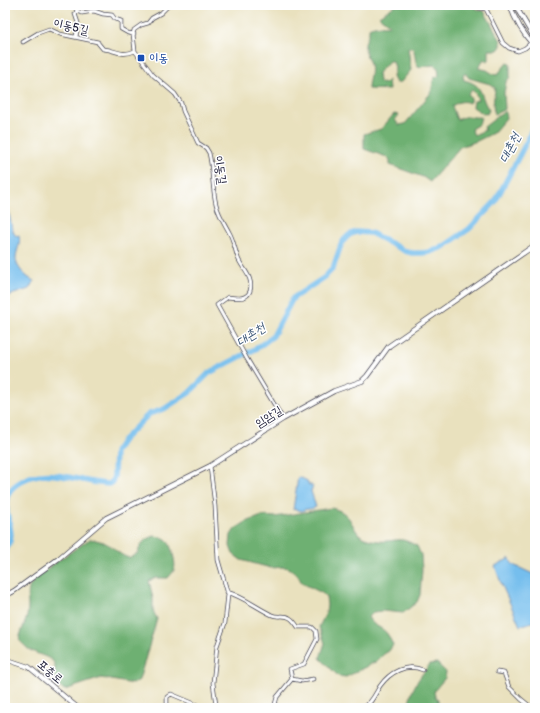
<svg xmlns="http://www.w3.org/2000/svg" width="540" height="713" font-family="'Balsamiq Sans','Poor Story',sans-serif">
  <rect width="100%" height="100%" fill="#fff"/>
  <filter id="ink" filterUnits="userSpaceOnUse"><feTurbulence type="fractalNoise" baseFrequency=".025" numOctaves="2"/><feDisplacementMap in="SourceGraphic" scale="8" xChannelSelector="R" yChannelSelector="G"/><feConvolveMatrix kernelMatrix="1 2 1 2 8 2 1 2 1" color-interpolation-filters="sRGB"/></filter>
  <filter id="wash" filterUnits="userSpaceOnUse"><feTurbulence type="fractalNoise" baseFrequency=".012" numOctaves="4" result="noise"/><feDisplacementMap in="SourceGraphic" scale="16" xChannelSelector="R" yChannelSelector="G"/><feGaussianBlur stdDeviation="0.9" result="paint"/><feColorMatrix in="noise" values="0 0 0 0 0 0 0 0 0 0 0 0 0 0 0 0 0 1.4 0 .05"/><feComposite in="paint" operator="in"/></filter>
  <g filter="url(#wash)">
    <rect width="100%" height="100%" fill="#e9e1be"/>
    <path fill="#6eb072" stroke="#486956" d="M396,5H470L479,10L484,11L501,41V46L498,50H489V60L487,61L484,59L478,68L487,70L493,74L497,75L507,63L510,64V77L506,82L504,93L505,109L495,114C491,106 495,97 495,88L490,84L469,78L465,73L463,76L464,80C485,85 479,96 489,110L487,114L482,113L473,107L474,101L478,100L476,94L472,90L468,94L471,99L469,103C463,100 458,102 452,106L457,120C467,114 471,118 481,117L479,124L471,129L474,135L485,130L484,127L505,111L506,118L493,133L477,141L460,147L430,182L423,177L390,165V160L387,157L364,149V134L381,129L394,114L399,115L395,120L399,125L405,124L430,94C433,88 432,83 434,78L439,76L438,68L434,65L419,67C414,62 416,55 413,48H408L411,70L401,82L396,83L393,77L395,68L393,61H389L378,73L379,82L384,84L388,80L389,90L368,89C368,80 372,72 370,64C368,57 364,53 365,46C365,39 370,35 369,28C375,24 383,27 390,25L379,16Z
      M331,508C356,513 349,531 365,538C370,540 381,542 387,541C392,541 397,539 403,540C408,541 413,544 417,546L421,555L422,570L420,595L417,602L403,613L383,611L373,612L368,617C374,628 382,626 388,635C390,638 391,642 393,645L389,651L384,654L377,661L350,675L346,677L338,676L320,658L325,643L319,627L326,613L327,605L326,597L322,593L302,583L297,574L289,568L284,567L271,568L241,560L233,554L230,546L231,535L235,529L246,522L262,516L275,517Z
      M155,536C159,537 164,537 167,540C171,545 177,564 174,570C173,573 170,575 168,578H156L149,581L153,598V611L157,619L139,680L133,684L101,678L65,690L59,687L54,680C58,657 51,660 34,652C28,650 24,645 19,640C21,629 28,620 28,608C28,601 27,593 30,586C36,574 77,548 90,539C96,540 103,541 109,545C116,549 120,556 130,558L138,553C140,543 145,539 155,536Z
      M437,663L446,672L445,678L434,691L435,697L438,699V708H408C410,690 419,678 430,664Z"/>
    <path fill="#74beed" stroke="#4b7094" d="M5,207C13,217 9,228 16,236L19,235C21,245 17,248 16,257C15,267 26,277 34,281L29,289L5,297Z
      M298,477L306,480L309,485H312L313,486L311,491L316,507C311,510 306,508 302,511L295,509L293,510Z
      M510,558L511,562L515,566L518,567L535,575V621L520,626L501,583L495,566Z"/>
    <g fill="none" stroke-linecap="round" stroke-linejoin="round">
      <path stroke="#74beed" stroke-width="5.5" d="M5,551C15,538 10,528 7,513C5,500 6,492 17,484C44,463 79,483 109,484L112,482L114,476L115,452L123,440L149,414L164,409L189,393L209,373L257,348L273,336L293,298L325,277L333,268L341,245L344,240L349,235L356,232L371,233L405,251L412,253H422L430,252L443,247L469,229L495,202L527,141L535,122"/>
    </g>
  </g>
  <g filter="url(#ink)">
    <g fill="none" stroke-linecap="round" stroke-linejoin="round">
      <g stroke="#403f4f" stroke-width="4.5">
        <path id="minor" d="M74,5L77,11L75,14L78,23L76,37
          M169,5L161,13L152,18L148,23L141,25L134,30L133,34L135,51L153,75L175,94L181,103L183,111L198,143L206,148L209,153C213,169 212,187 216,204C219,216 225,224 230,234C234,242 235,250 238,258C242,269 254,277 250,291C247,300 236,298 228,297L217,305L247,359L283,419
          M473,5L479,8L486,9L503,43L509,48L518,51L525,48L531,43
          M532,5L535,17
          M77,11L82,13L94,11L103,14L112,15L115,19L121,21V29L128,33L134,34
          M23,42L38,33L49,29L60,34L98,42V43L103,49C117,50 120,57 135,51
          M210,466L215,506L218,560L228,594L225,623L217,646L213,683L216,705
          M227,592C244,597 257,608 272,615C278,618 284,614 290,618C293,620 296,624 298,627H312L316,631L317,639L304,664L290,669L292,679L302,681L313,679
          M497,672L504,673L509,687L521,699L532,708
          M167,708V697L171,694L195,704L202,708
          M203,708L216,705L219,708
          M274,708L277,697L292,679
          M363,708C372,703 375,694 380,686C390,672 406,663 423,670"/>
      </g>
      <g stroke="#403f4f" stroke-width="5.5">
        <path id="major" d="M510,5C515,21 524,35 535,47
          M516,5L519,12L535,39
          M5,596L14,591L58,559L106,518L210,466L283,419L334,391L362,381L367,376L389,346L535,245
          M5,659L29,667L78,708"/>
      </g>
      <use href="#minor" stroke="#fff" stroke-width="3"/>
      <use href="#major" stroke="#fff" stroke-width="4"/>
    </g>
  </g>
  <rect fill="#1a4fb4" stroke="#fff" stroke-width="1.5" x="137" y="54" width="8" height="8" rx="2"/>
  <g text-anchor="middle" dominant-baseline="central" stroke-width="3" stroke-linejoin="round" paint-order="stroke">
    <g font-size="12" fill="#22223b" stroke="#fff">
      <text transform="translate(71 27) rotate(13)">이동5길</text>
      <text transform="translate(220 170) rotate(82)">이동길</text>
      <text transform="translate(269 417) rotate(-32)">임암길</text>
      <text transform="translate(50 672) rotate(40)">포충로</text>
    </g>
    <g font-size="12" fill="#164399" stroke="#fff" text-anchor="start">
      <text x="149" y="58">이동</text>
    </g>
    <g font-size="13" font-style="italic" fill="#3f5979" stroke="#fff">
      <text transform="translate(510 148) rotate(-63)">대촌천</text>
      <text transform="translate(251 335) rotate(-33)">대촌천</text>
    </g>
  </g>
  <rect width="540" height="713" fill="none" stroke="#fff" stroke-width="20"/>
</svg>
